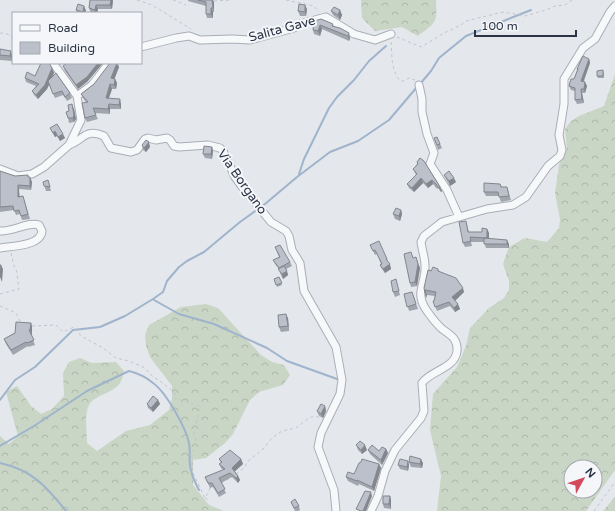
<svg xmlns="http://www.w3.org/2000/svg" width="615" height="511" font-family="'Varela Round',sans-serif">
  <defs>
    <pattern id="forest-crowns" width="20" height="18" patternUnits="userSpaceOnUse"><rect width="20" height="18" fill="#c9d6c5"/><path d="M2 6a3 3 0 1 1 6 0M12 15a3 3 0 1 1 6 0" fill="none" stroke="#adb8ab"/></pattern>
  </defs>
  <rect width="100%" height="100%" fill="#e4e7ec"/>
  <path fill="url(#forest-crowns)" fill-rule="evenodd" d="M361,0H436C437,23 437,22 418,36L402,27L375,31L362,18Z
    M615,74V470L586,511H437L441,476L430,430L433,394L457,367L466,346L470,328L489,308L504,298L509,290V281L503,264L509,247L525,238L547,242L559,228L560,219L555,193L559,165L567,148L565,129L571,121L579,116L604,106ZM571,467H595V491H571Z
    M206,304L218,308L261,355L272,362L284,365L290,375L283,385L259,392L250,400L233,434L225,443L206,458L193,460V485L209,505L224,511H0V436L9,444L18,436L6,392L17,386L31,406L41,414L52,409L64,396L63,373L69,362L80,358L92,363L116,362L124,371C123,375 122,380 120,383C112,394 96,394 89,405C84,415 87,432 87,443L97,451L126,431L150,425L169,410L172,398V386L150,357L146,346L145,335L149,325L181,307Z
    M615,497V511H603Z"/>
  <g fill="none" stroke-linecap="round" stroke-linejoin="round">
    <path stroke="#9fb4cc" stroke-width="2" d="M420,84L431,71L439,58L466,36L531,10
      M299,174L304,159L329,108L337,97L354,80L369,61L386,46
      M154,300L179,314L214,324L267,348L287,361L337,379
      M0,400L15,380L35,367L73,330L100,327L125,316L153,299L163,292L167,281L179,267L187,261L204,252L240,222L265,204L297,177L330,152L358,141L389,120L417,87
      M0,446L34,426L87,391L129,371C137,373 146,377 153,383C166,392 186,428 189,443C191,452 188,462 191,470C192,477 196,484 199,490
      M0,463C32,470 46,486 66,511"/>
    <g stroke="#a9aeb7" stroke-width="9">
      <path id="minor" d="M141,47L176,38L189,36L200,40L232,39L250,40L294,28L300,24L326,17L354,34L375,40L391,34
        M419,85L422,99V112L427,134L434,153L430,164L447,190L459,217
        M77,96L92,85L109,63
        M69,145C84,140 84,128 104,136L111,148L131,152L137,150L145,139L148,138L156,140L167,138L170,140L174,146L179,147L208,145L220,148L223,151L235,177L243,188L271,222L286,231L289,236L292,250L300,263L304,291L336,347L342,380L340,394L321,433L318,447L334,490L336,511
        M0,169L18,176L32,174L44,167L69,145L81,120L77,96L53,63
        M0,231C12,232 30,221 39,225L42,231C41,246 12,246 0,248
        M371,511L378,496L385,471L395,450L421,418L424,411L422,383C431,370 455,369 457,351C458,336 447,334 440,327C435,322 429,314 425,308C415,292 426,283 425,266C425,258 422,250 421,242L424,236L442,222L487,209L513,205L526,197L548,166L560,156L562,150L559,135L564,104V79L583,48L595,39L610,12L615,6"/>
    </g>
    <path stroke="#c2c5cb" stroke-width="1" stroke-dasharray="3 3" stroke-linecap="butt" d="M137,0L152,5L191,29
      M173,0L186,5
      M286,0L314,6L319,12
      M214,1L231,0
      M0,33L7,34L13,37
      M397,37L421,47L444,33L461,25L466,21L503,12L525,16L546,10L555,6L565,5L572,0
      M391,42C392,56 391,70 400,81H403L409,78L415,80
      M0,294L19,289L16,268L14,266L11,253
      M0,306L16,313L21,323
      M32,326L56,325L63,332L74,327L81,336L103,348L116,358L129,361L145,368L153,377L160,381L175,393L174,398L200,406V408L194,431L196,442L192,456V466L194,475L205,498L208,493L210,488L212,487
      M236,474L245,467L247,462L263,449L272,438L282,431L296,428L309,418L315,416L320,418
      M221,483L232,477
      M205,498L209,500
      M594,511L615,482"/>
    <use href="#minor" stroke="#f7f8fa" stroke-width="7"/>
  </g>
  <path fill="#a1a5ae" d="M90,0H113L112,9H98L97,13H91L89,8Z
    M188,0H213L214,12H213V18H207L206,14V6L188,1Z
    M84,6L86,11L85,13H77L76,10Z
    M307,9L306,16H300L298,11Z
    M340,10L342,15L340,20L333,15L331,11Z
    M314,21L334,26L350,38L349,41L322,29L320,36L314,34L313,30Z
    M0,49L12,55V61L0,60Z
    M589,59L590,63L584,81L587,86L585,93H582L584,103L577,104L575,100V91L571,90L569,86L574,79L577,71V69Z
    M117,63L119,67L114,79H115L117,83L116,89H112L109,98L121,104V109H110V114L95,113L98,119L87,122L85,118L86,102L83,98L81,94L94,84Z
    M63,66L88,81L78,89L65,71Z
    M52,68L54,73L52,77L70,93L72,98L67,101L63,95L55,98L49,85L47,89L38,99L34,95L32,91L36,86L26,82L25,78L35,76Z
    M603,70L604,73V78H598L597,76Z
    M74,109L76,119L74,122L69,123L68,118Z
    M50,128L65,138L60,141L57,136L55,137L52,132Z
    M437,137L442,148L438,150L434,138Z
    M142,145L150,147L146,152L143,150Z
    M212,147L213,151L212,159L205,158L203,154Z
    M420,158L442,191L441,192L438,188L437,189L433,184L428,188L423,183L414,192L409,188L407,184L416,175L413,169L417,164V162Z
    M0,171L15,176L28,177L32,182L31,190L19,189V197L23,196L30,219L22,220L20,214L16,215L14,210L0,212V218Z
    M444,175L456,182L450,186L446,179Z
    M48,180L51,191H46L43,182Z
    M500,184L502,187H507L511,200L501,202L499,196H486L484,192Z
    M401,210L402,214L400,221L395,219L393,214Z
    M466,221L469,232H482L487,229L489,233V238L509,244V248H486L484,242H471L472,246L465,247L463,243Z
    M370,245L387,259L391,269L385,273L382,269L380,265L381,264L377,254L375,255Z
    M275,247L290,262L292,266L286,269L288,275L283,279L280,273L279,269L275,264L273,260L279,257Z
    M416,257L420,268L417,286L411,287L410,283L413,258Z
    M438,269L439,271L464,292L455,300L460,309L455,312L450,306L437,311L433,301H434L435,296L427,295L426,298L424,288L431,271Z
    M279,277L282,285L277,287L274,279Z
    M397,284L400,295L395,297L393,292Z
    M412,292L418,309L409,311L404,294Z
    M288,318L289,331L281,332L279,327Z
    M31,323L32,327V335H31L35,345L28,347V346L13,355L6,344L4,339Z
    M158,400L160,404L153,412L148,408L147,404Z
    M325,406L326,411L323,418L319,416L317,411Z
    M356,445L367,450L362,454L358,450Z
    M386,449L388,453L382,465L370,454L368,450L379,451Z
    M219,459H241L243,464L234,472L238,476L240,480L238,483L232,477L221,483L226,493L219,497L213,487L210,488L205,477L223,470L221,468L219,464L221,463Z
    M408,461L409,465L408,471L400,469L398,465Z
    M409,462L423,463L422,468L411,467Z
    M379,464L381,468L374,491L359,484L358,486L348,481L346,477Z
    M390,496L391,500V509L384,508L383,504Z
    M291,502L299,506L300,510L298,511H295Z"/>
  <path fill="#83868d" d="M111,0H113L112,9L110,5Z
    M212,0H213L214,2V12L213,8Z
    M96,5L98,9L97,13H96L95,10Z
    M305,5L307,9L306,16L305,12Z
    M84,6L86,11L85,13H83V12Z
    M211,8L213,12V18L211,14Z
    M340,10L342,15L340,20L338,15Z
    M320,25L322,29L320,36L318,31Z
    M349,33L350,38L349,41L348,36Z
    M11,51L12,55V61L10,56Z
    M589,59L590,63L582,85L581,81Z
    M98,63H103L88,81L78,89L76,85Z
    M117,63L119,67L113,83L111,78Z
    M52,68L54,73L47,89L38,99L36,95Z
    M115,79L117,83L116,89L114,85Z
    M585,82L587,86L585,93L584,89Z
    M110,84L112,89L107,103L106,98Z
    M581,89L582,93L584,103L582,99Z
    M120,99L121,104V109L119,105Z
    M72,104L74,109L76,119L74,122L73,118Z
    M109,104L110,109V114L108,109Z
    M55,131L57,136L55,137L53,133Z
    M63,134L65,138L60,141L58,137Z
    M149,142L150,147L146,152L144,148Z
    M212,147L213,151L212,159L211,154Z
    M30,177L32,182L31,190L30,186Z
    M421,178L423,183L414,192L412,188Z
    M454,178L456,182L450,186L449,181Z
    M432,180L433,184L428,188L426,184Z
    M18,185L19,189L20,202L18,197Z
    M440,187L442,191L441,192L439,188Z
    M401,210L402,214L400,221L399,216Z
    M487,229L489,233V242L487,238Z
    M507,240L509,244V248L507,244Z
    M390,264L391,269L385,273L383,269Z
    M418,264L420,268L417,286L415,282Z
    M1,265L3,269L2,282L0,277Z
    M287,271L288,275L283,279L282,274Z
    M463,288L464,292L454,302L452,297Z
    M425,290L427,295L426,298L425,293Z
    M458,304L460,309L455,312L454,308Z
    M286,314L288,318L289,331L288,326Z
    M31,323L32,327V335L30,330Z
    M158,400L160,404L153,412L151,408Z
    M325,406L326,411L323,418L321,414Z
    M365,445L367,450L362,454L361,450Z
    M386,449L388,453L382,465L381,460Z
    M241,459L243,464L233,473L232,468Z
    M421,459L423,463L422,468L420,464Z
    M408,461L409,465L408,471L407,467Z
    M379,464L381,468L374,491L372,487Z
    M238,476L240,480L238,483L236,478Z
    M371,492L372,496L366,511H363Z
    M390,496L391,500V509L389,504Z"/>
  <path fill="#bbc0ca" stroke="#83868d" d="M90,0H111L110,5H96L95,10L89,8Z
    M198,0H212L213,8H211V14H206V2Z
    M78,4L84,6L83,12L76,10Z
    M299,4L305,5V12L298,11Z
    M334,7L340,10L338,15L331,11Z
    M321,19L333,24L332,26L340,28L349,33L348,36L320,25L318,31L313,30L314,21Z
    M0,49L11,51L10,56L0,55Z
    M583,56L589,59L581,81L585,82L584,89H581L582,99L575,100V88L569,86L571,79H574L578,69H577Z
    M41,63H49L52,68L45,85L36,95L32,91L39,84L25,78L27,72L35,76Z
    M67,63H98L87,77L76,85L63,66Z
    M110,63H117L111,78L115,79L114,85L110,84L106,98L120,99L119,105L109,104L108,109L93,108L96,115L85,118L82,103L88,102L81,94L94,84Z
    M603,70V76H597V71Z
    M56,73L70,93L65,97L62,91L53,94L48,81Z
    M72,104L74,115L73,118H68L66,112L69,111L68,105Z
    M57,124L63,134L58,137L55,131L53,133L50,128Z
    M437,137L440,144L437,145L434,138Z
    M146,140L149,142L144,148L142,145Z
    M204,146L212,147L211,154H203Z
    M420,158L424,161L440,187L439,188L436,184L432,180L426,184L421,178L412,188L407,184L417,174L413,169L418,164L417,162Z
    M0,171L15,176L28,175V177H30V186L18,185V197L23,196L28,214L21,216L19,210L14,211L13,206L0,207Z
    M449,171L454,178L449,181L444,175Z
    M48,180L50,187L44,186L43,182Z
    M484,183L500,184L501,187H507L509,196L499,197L498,192H484Z
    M396,208L401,210L399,216L393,214Z
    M466,221L468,232H482V228L487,229V238L470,237L471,241L463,243L459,222Z
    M484,238L507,240V244H484Z
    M379,241L387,259H386L390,264L383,269L380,265L382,264L375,250L373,251L370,245Z
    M280,245L290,262L279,268L273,260L280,257L275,247Z
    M411,252L413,258L416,257L418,264L415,282L410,283L404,254Z
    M0,265H1L0,277Z
    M284,266L287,271L282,274L278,269Z
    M433,267L438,269V271L456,278L463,288L452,297L458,304L454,308L449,302L435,307L433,301H434L436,292L425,290V293L424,288L428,270L431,271Z
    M279,277L282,283L276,285L274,279Z
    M396,279L399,291L393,292L391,281Z
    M412,292L416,304L407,307L404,294Z
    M286,314L288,326L279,327L278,315Z
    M16,322L31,323L30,330H29L34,340L27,343L26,342L11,350L4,339L15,333Z
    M153,396L158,400L151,408L147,404Z
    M321,404L325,406L321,414L317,411Z
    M360,441L365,445L361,450L356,445Z
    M372,445L379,451L382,447L386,449L381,460L368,450Z
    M230,450L241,459L232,468L238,476L236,478L230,473L219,478L225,489L218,493L212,483H208L205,477L225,469L219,464L222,462L219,459Z
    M410,456L421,459L420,464L409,462Z
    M362,459L379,464L372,487L357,480V481L346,477L348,472L354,474L359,463L361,462Z
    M400,459L408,461L407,467L398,465Z
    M365,491L371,492L363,511H361L356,509Z
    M383,496H390L389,504H383Z
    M295,499L299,506L294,508L291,502Z"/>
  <g text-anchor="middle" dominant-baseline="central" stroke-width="4" stroke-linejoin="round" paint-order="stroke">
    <g font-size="13" fill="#2b3445" stroke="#f4f6f9">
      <text transform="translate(282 29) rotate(-15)">Salita Gave</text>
      <text transform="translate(242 182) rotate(55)">Via Borgano</text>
    </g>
  </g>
  <rect x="12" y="12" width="130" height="52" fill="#f4f6f9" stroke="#a4a8b1"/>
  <rect x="20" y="25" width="20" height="6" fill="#f7f8fa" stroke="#a4a8b1"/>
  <text x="48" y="32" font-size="12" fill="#2b3445">Road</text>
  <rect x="20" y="42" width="20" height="12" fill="#bbc0ca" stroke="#a4a8b1"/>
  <text x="48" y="52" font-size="12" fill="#2b3445">Building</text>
  <g transform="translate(583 479) rotate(50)"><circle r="19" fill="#f4f6f9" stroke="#a4a8b1"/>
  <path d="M0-3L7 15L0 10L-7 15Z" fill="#d1495b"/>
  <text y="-6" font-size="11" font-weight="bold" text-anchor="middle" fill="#2b3445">N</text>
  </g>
  <path d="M475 30v6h101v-6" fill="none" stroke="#2b3445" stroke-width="2"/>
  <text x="481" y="30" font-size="12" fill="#2b3445" stroke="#f4f6f9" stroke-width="3" paint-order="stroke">100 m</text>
</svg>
